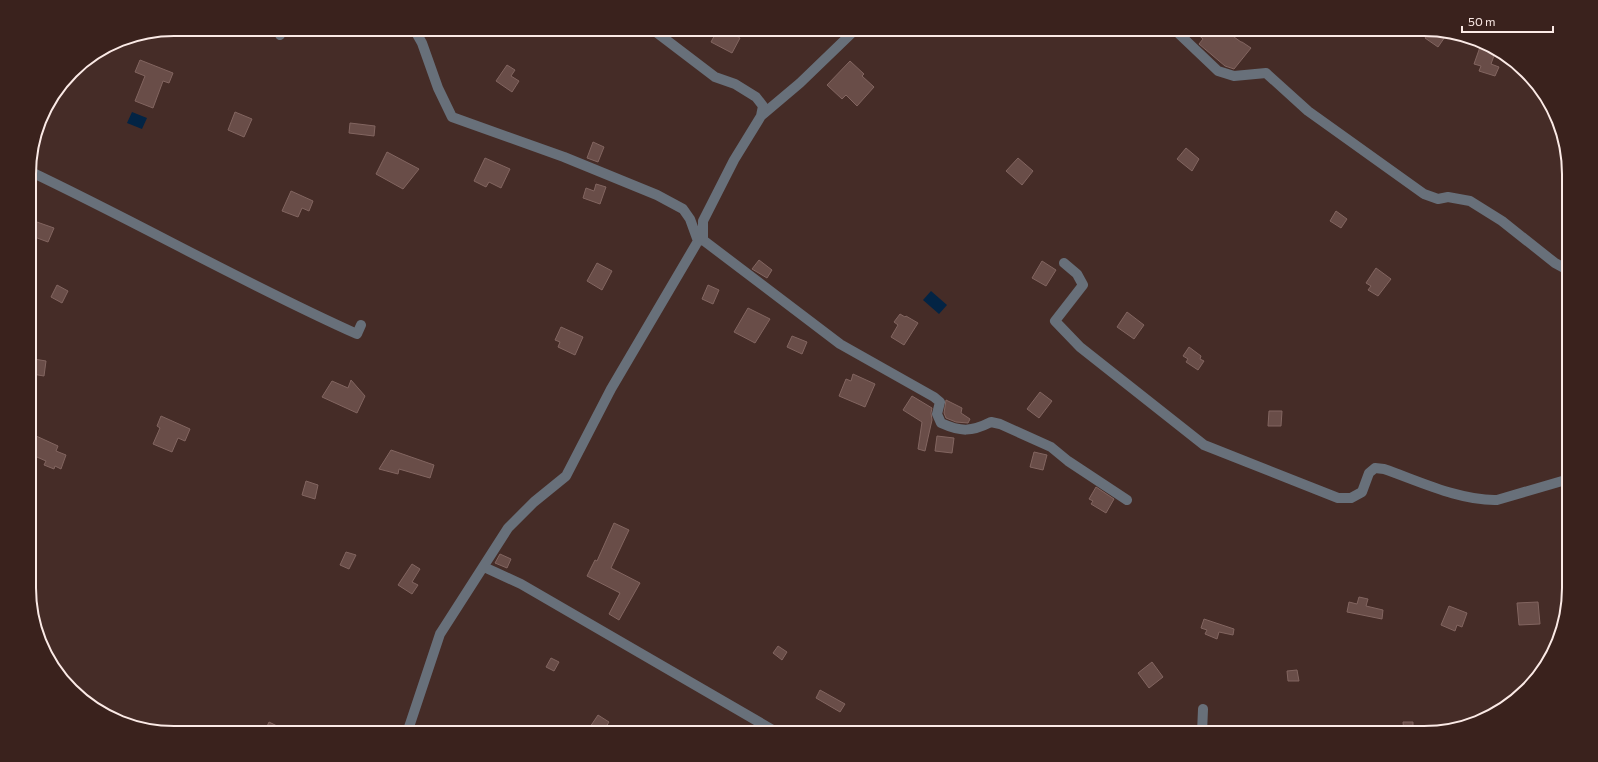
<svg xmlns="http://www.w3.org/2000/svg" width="1598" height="762" font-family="Commissioner,sans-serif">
  <rect width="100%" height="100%" fill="#452c27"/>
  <path fill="#032444" d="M132,112L147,118L142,129L127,123Z
    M931,291L947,305L939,314L923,300Z"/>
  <path fill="#694d48" stroke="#826560" d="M718,29H723L740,38L732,53L711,42Z
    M1192,29H1223L1241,42H1242L1251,48L1234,69L1225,66L1199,44L1203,39Z
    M1430,30L1447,34L1438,47L1425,38Z
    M1480,47L1495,53L1491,64L1499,67L1495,76L1479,71L1481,66L1474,64Z
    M140,60L173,73L169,83L163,81L153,108L135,101L145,76L135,72Z
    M850,61L864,74L862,76L874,87L857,106L846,95L842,99L827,85Z
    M507,65L515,70L511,76L519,81L512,92L496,81Z
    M235,112L252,119L244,137L228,130Z
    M350,123L375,126L374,136L349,133Z
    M593,142L604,147L598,162L587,158Z
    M1186,148L1199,159L1192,171L1177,159Z
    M387,152L419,169L403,189L376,174Z
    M485,158L510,169L501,188L489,182L486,187L474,181Z
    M1018,158L1033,171L1022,185L1006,171Z
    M596,184L606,187L600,204L583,198L586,188L594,191Z
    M291,191L313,201L309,211L302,208L298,217L282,211Z
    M1336,211L1347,219L1341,228L1330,221Z
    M34,221L54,228L48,242L29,235Z
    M759,260L772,270L767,278L752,269Z
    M1042,261L1056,270L1046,286L1032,278Z
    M597,263L612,271L602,290L587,281Z
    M1376,268L1391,279L1378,296L1368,290L1371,286L1366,283Z
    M57,285L68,291L62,303L51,297Z
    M708,285L719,290L713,304L702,299Z
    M748,308L770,319L755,343L734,332Z
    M1127,312L1144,325L1134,339L1117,327Z
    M900,314L905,317L906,316L918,323L904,345L891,337L898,325L894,322Z
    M561,327L583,337L575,355L558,347L560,342L555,340Z
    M792,336L807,342L802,354L787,347Z
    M1189,347L1201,356L1200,359L1204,361L1198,370L1186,362L1188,359L1183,356Z
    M34,359L46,361L44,376L32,374Z
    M853,374L875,384L865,407L839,396L846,379L851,381Z
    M351,380L365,396L357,413L322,397L332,381L348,388Z
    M1040,392L1052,401L1039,418L1027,409Z
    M912,396L932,408L931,413L932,420L925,451L918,449L922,422L903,410Z
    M946,400L962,408L961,413L970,419L968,423L956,422L946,418L944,413Z
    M1269,411H1282L1281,426H1268Z
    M161,416L190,429L185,441L178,438L172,452L153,444L160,428L157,426Z
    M34,435L58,446L56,451L66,455L61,469L55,466L54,469L44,465L46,461L30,454V445Z
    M937,436L954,438L952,453L935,451Z
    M391,450L434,465L430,478L399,469L398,474L379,469Z
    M1034,452L1047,455L1043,470L1030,467Z
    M306,481L318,485L315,499L302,495Z
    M1096,487L1114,499L1106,513L1091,504L1093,501L1089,499Z
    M614,523L629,530L611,568L640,583L619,620L609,614L620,593L587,576L595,560L597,561Z
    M346,552L356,555L349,569L340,565Z
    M500,554L511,559L507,568L495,563Z
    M412,564L420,569L412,582L418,585L412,594L398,585Z
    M1359,597L1368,599L1366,606L1383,610L1382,619L1347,612L1349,602L1357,604Z
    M1538,602L1540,624L1519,625L1517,603Z
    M1449,606L1467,613L1462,627L1457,625L1455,631L1441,625Z
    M1204,619L1234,629L1233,635L1219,632L1217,639L1205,634L1207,630L1201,628Z
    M778,646L787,652L782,660L773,653Z
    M551,658L559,662L554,671L546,667Z
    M1152,662L1163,677L1149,688L1138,673Z
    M1297,670L1299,681H1288L1287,671Z
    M820,690L845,704L840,712L816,698Z
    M598,715L609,722L602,733H586Z
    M269,722L291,733H264Z
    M1403,722H1413V733H1404Z"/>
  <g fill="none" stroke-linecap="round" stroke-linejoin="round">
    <path stroke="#68707a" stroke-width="10" d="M414,29L422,43L438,88L452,117L564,157L657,195L683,209L690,219L698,241
      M652,29L715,77L735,84L756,97L763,106L761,116L734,160L703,221V240
      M1177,32L1218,71L1234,76L1266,73L1308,111L1424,194L1438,199L1448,197L1470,201L1502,221L1555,263L1568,270
      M280,35L283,29
      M761,116L800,83L856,29
      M29,171C139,223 245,284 357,334L361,325
      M1064,263L1077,274L1083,285L1055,321L1080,347L1204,445L1338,498H1351L1362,492L1369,473L1375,468L1384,469C1419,481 1460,501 1497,500L1569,479
      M484,567L521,584L778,733
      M407,733L440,634L508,528L534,502L566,476L611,389L698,241L703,240L840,344L934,397L940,402L937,414L941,423C961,432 971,432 991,422L1000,424L1051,447L1068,461L1127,500
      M1202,733L1203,709"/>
  </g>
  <path d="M0 0H1598V762H0ZM174 36H1424A138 138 0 0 1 1562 174V588A138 138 0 0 1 1424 726H174A138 138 0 0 1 36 588V174A138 138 0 0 1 174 36Z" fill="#3a221d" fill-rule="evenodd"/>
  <path fill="none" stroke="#fbeae6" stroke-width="2" d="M174 36H1424A138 138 0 0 1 1562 174V588A138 138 0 0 1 1424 726H174A138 138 0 0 1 36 588V174A138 138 0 0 1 174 36Z"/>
  <path d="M1462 26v6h91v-6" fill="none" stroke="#fbeae6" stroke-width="2"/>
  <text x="1468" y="26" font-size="12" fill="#fbeae6" stroke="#3a221d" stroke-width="3" paint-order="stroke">50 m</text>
</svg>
